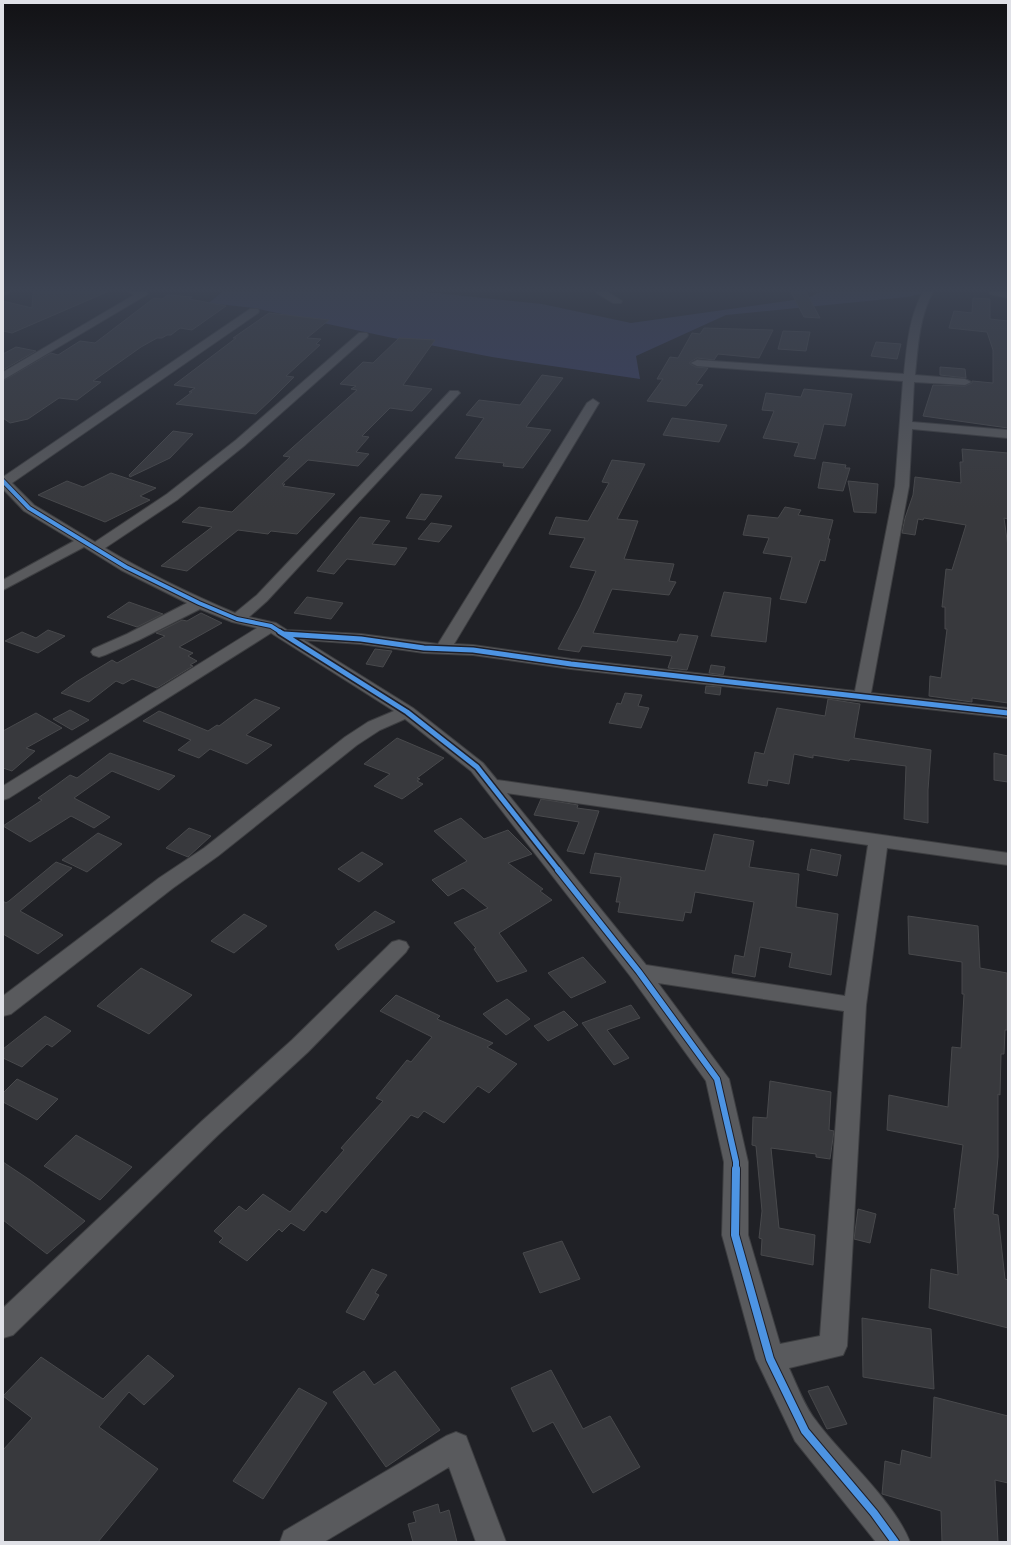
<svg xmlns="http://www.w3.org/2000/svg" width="1011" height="1545" font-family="'Fira Sans Condensed',sans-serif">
  <rect width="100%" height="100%" fill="#202126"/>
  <path fill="#393e63" d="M222,292H426L542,304L631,323L808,298L820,292H929L907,297L726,315L636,356L640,379L492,357L388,337L254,308L209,303Z"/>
  <path fill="#38393d" stroke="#48494c" d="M33,292H107L12,333L3,331V301L32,308Z
    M791,292H806L820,318L804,317Z
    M168,295L192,297L189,299L226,306L192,330L180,328L171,335H167L162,338H157L141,347L93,381L101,382L77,400L59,398L28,419L10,423L3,418V381L51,353L58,355L80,341L95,343L154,298L162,299Z
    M973,298L990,299V319L1008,321V428L923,416L933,385L965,386L972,383V381L993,383V350L987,332L949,328L954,311L972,313Z
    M269,313L329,320L307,338L321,339L316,344L320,345L286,376L294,377L274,397L256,414L176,404L192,392H189L195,388L174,385L236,338H233Z
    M704,328L773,330L759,358L718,354L714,360L697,358L690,362V364L696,367L708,368L696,384L703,385L686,406L647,401L663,379H657L670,357L678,358L692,333L700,334Z
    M783,331L810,332L806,351L778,349Z
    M399,338L435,340L403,385L432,389L412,411L390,408L362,436L369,437L356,452L369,454L358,466L308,460L282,484H285L283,486L335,494L297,534L271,531L268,534L238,530L187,571L161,566L212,527L182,522L199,507L232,512L290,457L283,456L357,390L351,389L356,386L340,384L363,362L373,363Z
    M876,342L901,344L897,359L871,356Z
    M16,347L36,351L3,370V354Z
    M940,367L965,369L966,378L940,375Z
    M542,375L563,378L526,427L551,430L523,468L503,466L504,463L455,458L484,418L466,415L479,400L520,405Z
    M804,389L852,394L845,426L824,424L815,459L794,456L799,443L763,438L774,411L762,410L766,393L801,397Z
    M672,418L727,425L719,442L663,435Z
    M173,431L193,434L170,458L130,477L129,475Z
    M962,449L1008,453V519L1004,518L1008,547V703L972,698V702L929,696L930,676L941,678L947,629H945V607H942L946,569L952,570L966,525L924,518L923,520L918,519L915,535L902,533L905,518L913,495L915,477L961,483L960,462H963Z
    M612,460L645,464L617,519L638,521L624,559L674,564L669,581L676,582L669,595L612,589L593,633L677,642L680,634L698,636L687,670L668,668L672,656L582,646L579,652L558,649L580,607L596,571L570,567L585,538L549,534L556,517L588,521L609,483L602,482Z
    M823,462L846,465L845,468H850L843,491L818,488Z
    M111,473L156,488L140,496L150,500L105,522L38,495L67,481L83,487Z
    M848,481L878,484L876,513L854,512Z
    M421,494L442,496L425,520L406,518Z
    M785,507L801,510L798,515L833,520L828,539H830L825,561L820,560L806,603L780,599L792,557L763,553L769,538L743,535L748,515L778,518Z
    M360,517L390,521L372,544L407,548L395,565L347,559L334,574L317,571Z
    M431,523L452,526L439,542L418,539Z
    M724,592L771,598L766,642L711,636Z
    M307,597L343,603L331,619L294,613Z
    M129,602L163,614L137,627L107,617Z
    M201,613L222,623L179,647L193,653L188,656L197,661L190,665L193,666L157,688L132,679L123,684L116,681L89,702L61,693L76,682L112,660L117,663L165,636L156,633L182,620L187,621Z
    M48,630L65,636L38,653L5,641L22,632L36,638Z
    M375,649L392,651L383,667L366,664Z
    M711,665L725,667L723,675L709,673Z
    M706,686L721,687L720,695L705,693Z
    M625,693L642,695L638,706L649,708L641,728L609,723L617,703L621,704Z
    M255,699L280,708L246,735L272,745L247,764L210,749L199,758L178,750L191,740L143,721L159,711L208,731L217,725L219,726Z
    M828,699L860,704L854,738L931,750L928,790V823L904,819L906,766L850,759L849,761L813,755V758L794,754L789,784L768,780L767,786L748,783L755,752L764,754L777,708L825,716Z
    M70,710L89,720L72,730L53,719Z
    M36,713L62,728L26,748L35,751L12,771L3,768V731Z
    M397,738L444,758L417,778L420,779L417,781L423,784L402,799L374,786L390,774L364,764Z
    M110,753L175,776L159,790L112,771L74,798L110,817L94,828L71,816L30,842L3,826L42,800L38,798L55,786L70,775L77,778Z
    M994,753L1008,756V782L994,780Z
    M541,799L578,805L577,808L599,811L584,854L567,851L579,822L534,815Z
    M461,818L484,839L508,830L532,854L508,863L543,889L540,891L552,900L499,933L527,971L497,982L474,949L476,948L454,923L488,908L463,888L448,896L432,880L467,861L434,831Z
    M189,828L211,836L188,857L166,848Z
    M98,833L122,844L87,872L62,860Z
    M714,834L754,841L749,867L799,874L796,907L838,914L831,975L789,967L792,953L760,947L755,977L732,973L735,955L744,957L754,902L695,892L691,913L685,912L683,921L618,912L620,902H616L621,877L590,873L595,853L705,871Z
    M811,849L841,855L837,876L807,870Z
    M362,852L383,864L359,882L338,869Z
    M56,862L72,868L20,911L63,935L38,954L3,934V901L6,903L9,901Z
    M375,911L395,922L338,950L335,945Z
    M244,914L267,926L234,953L211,941Z
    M908,916L978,926L980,968L1007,973V1030H1005L1004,1054H1001L1000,1095L998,1094V1157L993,1214L998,1215L1005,1279L1008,1280V1328L929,1308L931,1269L958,1275L954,1208L955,1209L963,1145L887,1130L889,1095L948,1107L952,1047L961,1048L964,994H962V962L909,954Z
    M583,957L606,982L571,998L548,973Z
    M141,968L192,995L149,1034L97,1006Z
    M396,995L440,1016L437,1019L493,1043L487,1047L517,1064L489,1093L478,1086L444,1123L424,1111L418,1118L411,1115L326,1213L322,1210L304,1231L291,1223L282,1232L279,1229L247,1261L219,1242L223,1238L214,1231L239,1206L246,1211L263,1194L290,1212L344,1150L341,1148L383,1101L376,1098L407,1060L411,1062L432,1037L380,1011Z
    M507,999L530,1019L506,1035L483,1014Z
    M631,1005L640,1018L607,1030L629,1058L614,1065L582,1023Z
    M564,1011L578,1025L548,1041L534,1026Z
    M45,1016L71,1031L52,1047L47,1044L22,1067L3,1058V1049Z
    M17,1079L58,1099L37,1120L3,1102V1093Z
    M770,1081L831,1092L829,1130L834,1131L830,1159L816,1157V1154L771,1148L779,1228L815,1235L813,1265L761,1255L762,1239L759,1238L762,1211L756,1146L752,1145L753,1117L767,1118Z
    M76,1135L132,1167L100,1200L44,1166Z
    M3,1162L30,1180L85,1221L47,1254L3,1220Z
    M858,1209L876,1214L870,1243L854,1239Z
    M562,1241L580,1279L540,1293L523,1253Z
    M372,1269L387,1275L375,1293L379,1295L364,1320L346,1312Z
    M862,1318L931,1329L934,1389L863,1377Z
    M148,1355L174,1376L144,1405L129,1392L99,1427L158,1469L98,1542H3V1450L32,1418L3,1396L41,1357L103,1399Z
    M551,1370L583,1429L610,1416L640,1467L593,1493L553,1422L533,1432L511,1388Z
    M364,1371L374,1385L395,1371L440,1430L386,1467L333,1392Z
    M828,1386L847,1424L827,1429L808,1391Z
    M299,1388L327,1403L263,1499L233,1481Z
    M934,1397L1008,1416V1483L995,1480L998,1542H942L941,1511L882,1494L885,1461L900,1465L902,1450L931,1458Z
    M438,1504L440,1513L449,1510L457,1542H413L408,1524L416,1522L413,1512Z"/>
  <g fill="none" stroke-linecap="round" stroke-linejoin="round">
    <g stroke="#3d3e41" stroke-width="2">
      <path id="minor" d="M3,292H10L3,296Z
        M129,292H147L148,294L3,380V372L134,295Z
        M595,292H608L622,301L621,303H613Z
        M923,292H933C919,317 918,347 915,375L965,379L971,382L965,385L914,382L912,422L1008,430V438L912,429L909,486L871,693L1008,708V718L571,669L473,655L424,653L361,644L304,640L413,708L483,763L497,780L1008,853V865L887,848L866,1005L847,1346L843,1355L789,1368C797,1385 805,1408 817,1422C844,1458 894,1501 910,1542H876L795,1441L756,1359L722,1235L724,1162L706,1081L631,977L471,771L405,719L380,730L357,745L218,856L173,888L11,1014L3,1016V996L159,878L204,848L345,737L368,722L394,711L271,633L9,798L3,800V786L257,628L232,622L200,609L139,640L105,655L99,657L93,655L91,652L93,649L127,634L187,603L121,570L84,547L3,590V580L74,541L24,511L3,489V477L250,309H258L259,311L258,313L12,483L34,505L95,542L167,494L236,440L359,333H367L368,335L367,337L244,446L177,500L105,548C147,573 191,594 235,613L257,595L450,391H458L460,393L458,395L267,601L249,617L276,623L287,630L361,634L438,644L587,403L593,399L599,403L454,644L473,645L571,659L855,691L895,486L903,381L697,366L691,363L697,360L904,374C907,346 909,317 923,292ZM507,793L868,845L845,996L646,965ZM658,983L844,1011L820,1336L780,1344L748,1235V1162L729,1079Z
        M989,292H1008V298L990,294Z
        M399,940L406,942L409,947L406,952L308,1052L218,1135L13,1335L3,1338V1308L202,1121L292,1040L392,942Z
        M456,1432L466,1436L506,1542H476L449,1467L324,1542H280L284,1531L446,1436Z"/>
    </g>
    <use href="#minor" fill="#595a5d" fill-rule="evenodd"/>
    <g stroke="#1e1f28" stroke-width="6">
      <path id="cycleway-far3" d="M3,481L29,508L126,567L199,603L237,619L271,626L282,633"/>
    </g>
    <g stroke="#1e1f28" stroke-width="8">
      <path id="cycleway-far2" d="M280,632L407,712L477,767L559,871
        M284,634L361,639L424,648L473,650L571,664L1008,713"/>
    </g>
    <g stroke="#1e1f28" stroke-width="8">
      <path id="cycleway-far1" d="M558,870L639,972L717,1079L736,1162V1170"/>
    </g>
    <g stroke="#1e1f28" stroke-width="10">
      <path id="cycleway" d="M736,1169L735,1235L770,1359L805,1431L874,1513L895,1542"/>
    </g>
    <use href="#cycleway-far3" stroke="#4d94e3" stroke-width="4"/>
    <use href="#cycleway-far2" stroke="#4d94e3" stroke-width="5"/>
    <use href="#cycleway-far1" stroke="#4d94e3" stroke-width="6"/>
    <use href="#cycleway" stroke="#4d94e3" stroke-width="8"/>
  </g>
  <linearGradient id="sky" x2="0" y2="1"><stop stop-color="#121215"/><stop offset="0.57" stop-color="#3c4352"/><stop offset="1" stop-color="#3c4352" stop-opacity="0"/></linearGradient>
  <rect width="1011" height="508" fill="url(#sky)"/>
  <rect width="1011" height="1545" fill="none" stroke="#e0e1e7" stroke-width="8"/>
</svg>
